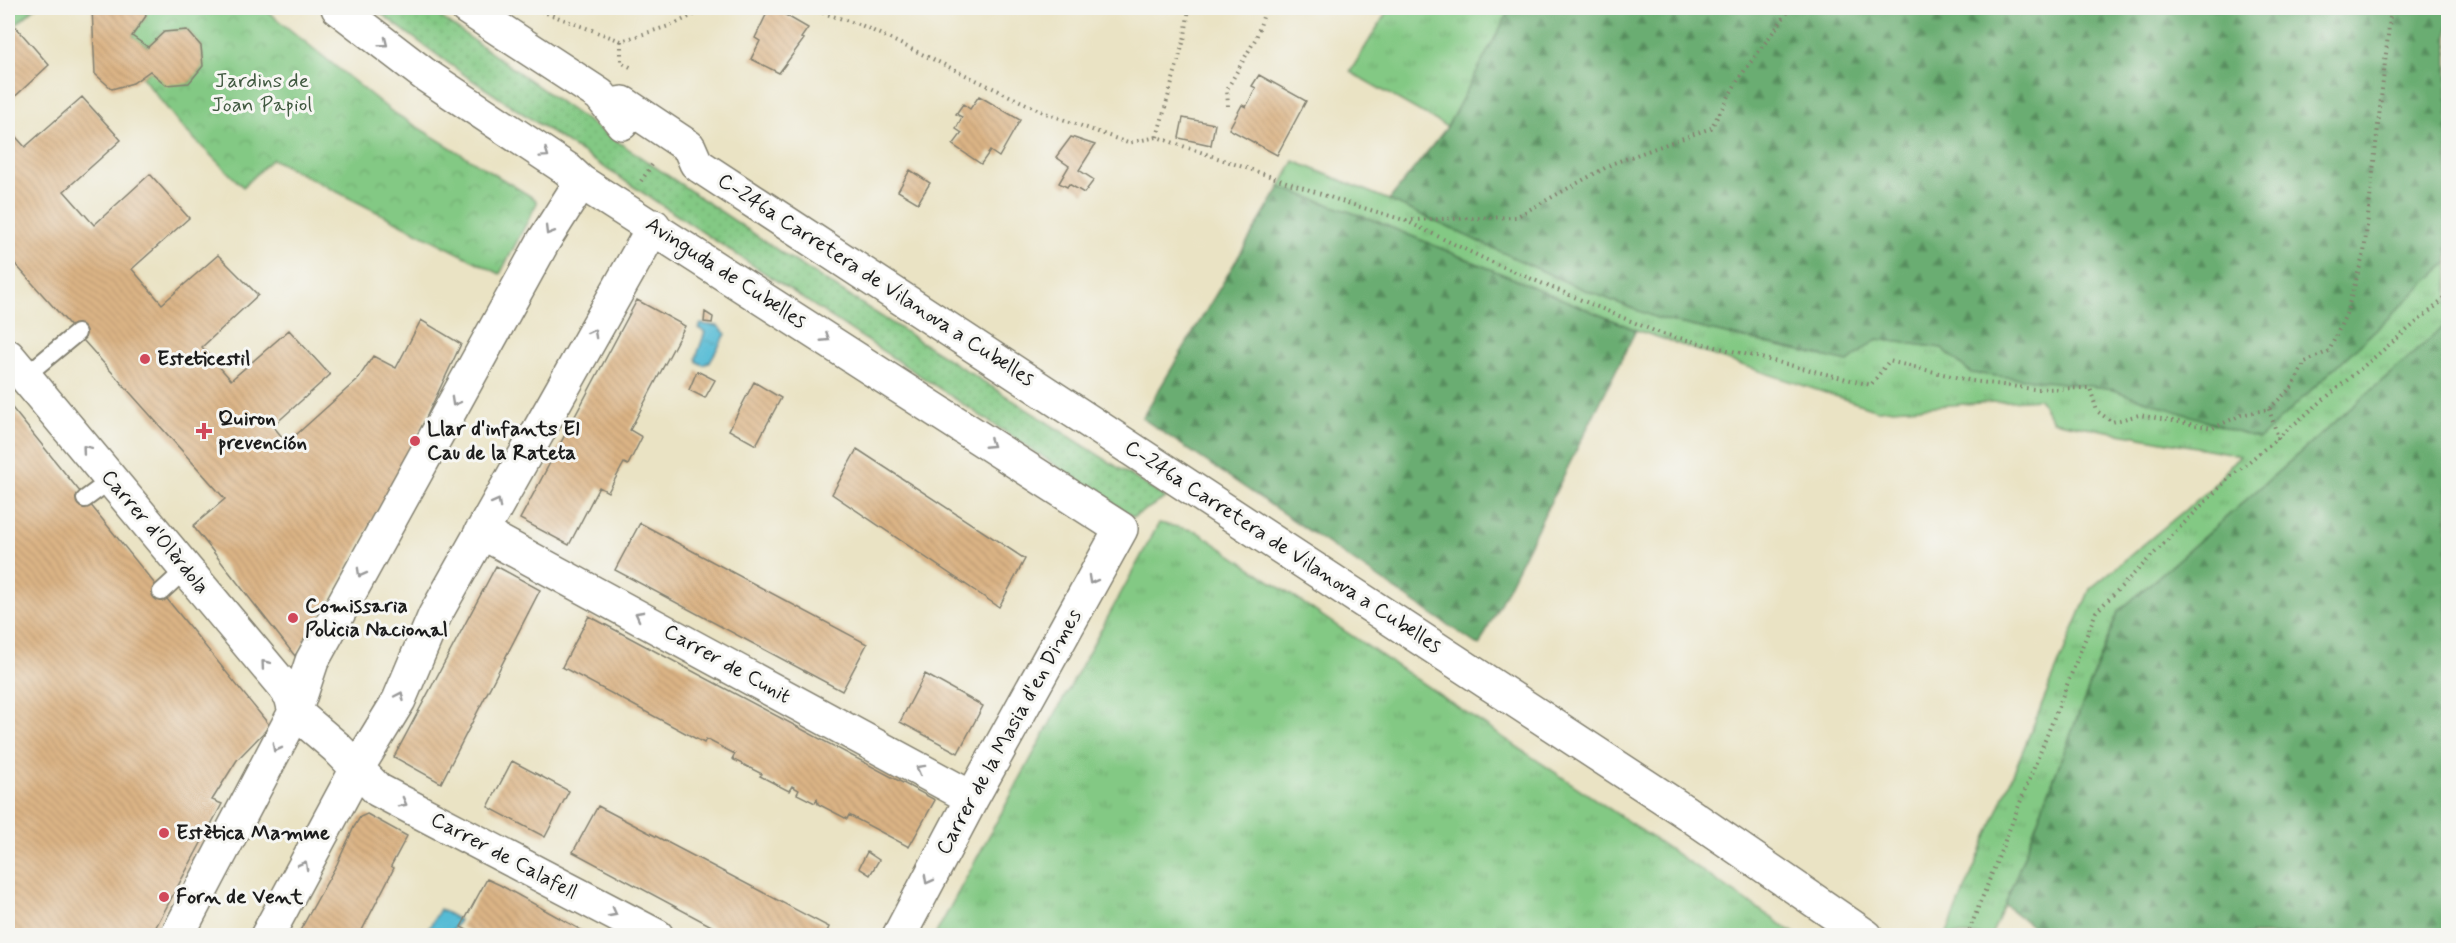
<svg xmlns="http://www.w3.org/2000/svg" width="2456" height="943" font-family="Mynerve,sans-serif">
  <defs>
    <pattern id="grass-tufts" width="24" height="20" patternUnits="userSpaceOnUse" patternTransform="scale(1.5)"><rect width="24" height="20" fill="#83c984"/><path d="M3 7l-1-3M5 7V3M7 7l1-3M15 17l-1-3M17 17v-4M19 17l1-3" fill="none" stroke="#71ac71"/></pattern>
    <pattern id="forest-firs" width="22" height="20" patternUnits="userSpaceOnUse" patternTransform="scale(1.5)"><rect width="22" height="20" fill="#6aad72"/><path d="M5 1l3.5 6h-7zM16 11l3.5 6h-7z" fill="#568c5d"/></pattern>
    <pattern id="park-crowns" width="20" height="18" patternUnits="userSpaceOnUse" patternTransform="scale(1.5)"><rect width="20" height="18" fill="#83c984"/><path d="M2 6a3 3 0 1 1 6 0M12 15a3 3 0 1 1 6 0" fill="none" stroke="#71ac71"/></pattern>
    <pattern id="garden-dots" width="8" height="8" patternUnits="userSpaceOnUse" patternTransform="scale(1.5)"><rect width="8" height="8" fill="#83c984"/><path d="M2 2h.1M6 6h.1" fill="none" stroke="#71ac71" stroke-width="1.8" stroke-linecap="round"/></pattern>
    <pattern id="water-ripples" width="26" height="14" patternUnits="userSpaceOnUse" patternTransform="scale(1.5)"><rect width="26" height="14" fill="#57bcd5"/><path d="M2 4q2-2 4 0t4 0M15 11q2-2 4 0t4 0" fill="none" stroke="#4ba1b6"/></pattern>
    <pattern id="building-back-hatch" width="6" height="6" patternUnits="userSpaceOnUse" patternTransform="scale(1.5)"><rect width="6" height="6" fill="#dbb485"/><path d="M-1 5l2 2M0 0l6 6M5-1l2 2" fill="none" stroke="#bb9a72"/></pattern>
  </defs>
  <rect width="100%" height="100%" fill="#f6f6f2"/>
  <filter id="ink" filterUnits="userSpaceOnUse"><feTurbulence type="fractalNoise" baseFrequency=".0167" numOctaves="2"/><feDisplacementMap in="SourceGraphic" scale="12" xChannelSelector="R" yChannelSelector="G"/><feConvolveMatrix kernelMatrix="1 2 1 2 8 2 1 2 1" color-interpolation-filters="sRGB"/></filter>
  <filter id="wash" filterUnits="userSpaceOnUse"><feTurbulence type="fractalNoise" baseFrequency=".008" numOctaves="4" result="noise"/><feDisplacementMap in="SourceGraphic" scale="24" xChannelSelector="R" yChannelSelector="G"/><feGaussianBlur stdDeviation="1.35" result="paint"/><feColorMatrix in="noise" values="0 0 0 0 0 0 0 0 0 0 0 0 0 0 0 0 0 1.4 0 .05"/><feComposite in="paint" operator="in"/></filter>
  <g filter="url(#wash)">
    <rect width="100%" height="100%" fill="#eae3c4"/>
    <path fill="url(#grass-tufts)" stroke="#507250" stroke-width="1.5" d="M1389,8H1511L1447,127L1350,72Z
      M1294,161L1389,200L1575,286L1657,318L1848,362L1877,339L1942,348L1971,373L2108,388L2258,438L2448,262V323L2118,612L2005,905L1991,935H1946L2090,589L2209,490L2240,455L2053,421L2039,399L1877,410L1636,330L1378,222L1280,187Z
      M1159,523L1196,531L1797,935H935Z"/>
    <path fill="url(#forest-firs)" stroke="#436447" stroke-width="1.5" d="M1511,8H2448V262L2259,439L2108,388L1971,373L1942,348L1877,339L1848,362L1657,318L1575,286L1389,200L1447,127Z
      M1280,187L1378,222L1636,330L1479,646L1142,418Z
      M2448,323V935H2043L2005,905L2118,612Z"/>
    <path fill="url(#park-crowns)" stroke="#507250" stroke-width="1.5" d="M8,8H35L15,26L8,18Z
      M145,8H263L391,111L535,199L537,203L500,274L272,159L243,187L182,127L142,77L150,71L189,83L203,66L201,46L187,30L164,32L148,47L132,36L146,16Z"/>
    <path fill="url(#garden-dots)" stroke="#507250" stroke-width="1.5" d="M373,8H428L580,116L788,257L1166,498L1133,517L1128,513L466,76Z"/>
    <path fill="url(#water-ripples)" stroke="#3a6c78" stroke-width="1.5" d="M701,324L718,326L726,334L709,363L703,365L697,362L696,358L705,332L698,328Z
      M440,909L459,920L450,935H425Z"/>
    <g id="blocks">
      <path fill="url(#building-back-hatch)" d="M92,8H145L146,16L132,36L148,47L164,32L187,30L201,46L203,66L189,83L166,85L150,71L133,83L112,89L95,74Z
        M767,13H782L808,28L801,38L804,39L779,73L751,59L760,41L755,38Z
        M8,18L49,65L8,103Z
        M1259,75L1306,101L1277,155L1229,129L1242,105L1246,107L1256,88L1252,86Z
        M979,96L1020,120L999,157L990,151L981,164L953,145L962,133L956,129L962,117L956,114L963,104L970,109Z
        M82,97L121,140L64,191L94,225L150,174L189,218L132,269L162,304L218,255L258,295L202,347L231,380L289,330L330,375L273,426L287,443L358,379L373,356L396,368L421,320L461,344L415,441L320,617L295,656L193,526L225,499L8,256V128L25,147Z
        M1183,118L1215,124L1211,145L1179,138Z
        M1071,137L1095,145L1079,170L1094,180L1084,193L1069,184L1067,187L1059,183L1069,166L1056,157Z
        M910,170L930,183L918,203L898,191Z
        M637,300L685,326L630,430L642,437L628,465L624,463L608,492L599,487L569,545L520,519Z
        M705,312L713,317L712,323L704,322Z
        M697,371L715,380L705,398L689,390Z
        M754,382L781,398L756,445L729,430Z
        M8,403L270,726L237,760L212,800L222,804L151,936H8Z
        M857,449L1025,559L999,607L832,494Z
        M640,523L867,644L842,691L615,570Z
        M496,566L540,590L441,783L394,757Z
        M589,616L935,800L909,847L849,815L847,819L818,804L817,799L815,803L797,794L799,790L792,786L789,791L760,776L762,774L732,759L735,754L706,739L704,743L562,667Z
        M925,674L983,706L958,753L900,722Z
        M512,761L569,791L545,837L488,807Z
        M598,806L829,927L825,936H730L573,852Z
        M367,814L407,836L391,866L394,868L359,936H297L337,864L354,827L360,817Z
        M867,852L879,860L870,875L859,868Z
        M487,879L500,885L592,936H478L461,927Z"/>
    </g>
  </g>
  <g filter="url(#ink)">
    <use href="#blocks" fill-opacity="0" stroke="#838070" stroke-width="1.5"/>
    <g fill="none" stroke-linecap="round" stroke-linejoin="round">
      <g stroke="#838070" stroke-width="20">
        <path id="lane" d="M25,376L77,333
          M85,499L111,480
          M161,592L186,569"/>
      </g>
      <g stroke="#838070" stroke-width="36">
        <path id="street" d="M338,8L424,74L567,169L581,182L1121,529L972,798L899,936
          M8,356L285,688L291,696L295,712L336,747L378,790L657,936
          M481,532L972,798
          M177,936L295,712L312,661L543,242L581,182
          M267,936L358,767L399,700L435,615L654,226"/>
      </g>
      <g stroke="#838070" stroke-width="36">
        <path id="secondary" d="M467,8L600,95L622,123
          M610,105L623,103L689,147L696,163L701,167L1684,811L1866,936"/>
      </g>
      <path stroke="#838070" stroke-width="4" stroke-dasharray="1.5 4.5" stroke-linecap="butt" d="M793,8L814,10L861,25L1043,112L1128,143L1157,137L1347,203L1404,220L1487,260L1659,333L1871,385L1889,361L1972,381L2034,389L2090,388L2097,411L2112,422L2139,415L2213,428L2241,415L2269,409L2293,386L2305,362L2329,351L2346,314L2364,253L2391,8
        M541,11L621,41L672,25L708,8
        M621,41V62L634,69
        M1228,106L1227,89L1256,38L1266,8
        M1157,137L1185,36L1189,8
        M641,181L652,165
        M1406,220L1516,217L1614,163L1711,128L1739,78L1791,8
        M2269,409L2279,441
        M1967,936L2096,612L2227,480L2448,296"/>
      <use href="#lane" stroke="#fff" stroke-width="16"/>
      <use href="#street" stroke="#fff" stroke-width="33"/>
      <use href="#secondary" stroke="#fff" stroke-width="33"/>
    </g>
    <defs><path id="oneway-chevron" d="M-2-3.5L2.5 0L-2 3.5" fill="none" stroke-width="1.6" stroke-linecap="round" stroke-linejoin="round" transform="scale(1.5)"/></defs>
    <g stroke="#999">
      <use href="#oneway-chevron" transform="translate(384 43) rotate(38)"/>
      <use href="#oneway-chevron" transform="translate(545 154) rotate(34)"/>
      <use href="#oneway-chevron" transform="translate(549 231) rotate(121)"/>
      <use href="#oneway-chevron" transform="translate(593 333) rotate(-61)"/>
      <use href="#oneway-chevron" transform="translate(826 338) rotate(33)"/>
      <use href="#oneway-chevron" transform="translate(455 402) rotate(119)"/>
      <use href="#oneway-chevron" transform="translate(990 444) rotate(33)"/>
      <use href="#oneway-chevron" transform="translate(86 449) rotate(-130)"/>
      <use href="#oneway-chevron" transform="translate(497 503) rotate(-61)"/>
      <use href="#oneway-chevron" transform="translate(361 573) rotate(119)"/>
      <use href="#oneway-chevron" transform="translate(1092 580) rotate(119)"/>
      <use href="#oneway-chevron" transform="translate(639 615) rotate(-152)"/>
      <use href="#oneway-chevron" transform="translate(265 664) rotate(-130)"/>
      <use href="#oneway-chevron" transform="translate(400 696) rotate(-65)"/>
      <use href="#oneway-chevron" transform="translate(276 748) rotate(118)"/>
      <use href="#oneway-chevron" transform="translate(920 769) rotate(-151)"/>
      <use href="#oneway-chevron" transform="translate(403 803) rotate(28)"/>
      <use href="#oneway-chevron" transform="translate(304 865) rotate(-62)"/>
      <use href="#oneway-chevron" transform="translate(928 880) rotate(118)"/>
      <use href="#oneway-chevron" transform="translate(613 913) rotate(28)"/>
    </g>
  </g>
  <g fill="#d1495b" stroke="#f6f6f2" stroke-width="2">
    <circle cx="145" cy="359" r="6"/>
    <path d="M201 422h6v6h6v6h-6v6h-6v-6h-6v-6h6z"/>
    <circle cx="415" cy="441" r="6"/>
    <circle cx="293" cy="618" r="6"/>
    <circle cx="164" cy="833" r="6"/>
    <circle cx="164" cy="897" r="6"/>
  </g>
  <g text-anchor="middle" dominant-baseline="central" stroke-width="6" stroke-linejoin="round" paint-order="stroke">
    <g font-size="21" fill="#405940" stroke="#f6f6f2">
      <text x="262" y="81">Jardins de<tspan x="262" dy="24">Joan Papiol</tspan></text>
    </g>
    <g font-size="21" fill="#1c1c1c" stroke="#f6f6f2">
      <text transform="translate(726 273) rotate(33)">Avinguda de Cubelles</text>
      <text transform="translate(876 280) rotate(33)">C-246a Carretera de Vilanova a Cubelles</text>
      <text transform="translate(155 532) rotate(50)">Carrer d'Olèrdola</text>
      <text transform="translate(1283 547) rotate(33)">C-246a Carretera de Vilanova a Cubelles</text>
      <text transform="translate(727 664) rotate(29)">Carrer de Cunit</text>
      <text transform="translate(1009 732) rotate(-61)">Carrer de la Masia d'en Dimes</text>
      <text transform="translate(504 856) rotate(28)">Carrer de Calafell</text>
    </g>
    <g font-size="21" font-weight="bold" fill="#1c1c1c" stroke="#f6f6f2" text-anchor="start">
      <text x="157" y="359">Esteticestil</text>
      <text x="218" y="419">Quiron<tspan x="218" dy="24">prevención</tspan></text>
      <text x="427" y="429">Llar d'infants El<tspan x="427" dy="24">Cau de la Rateta</tspan></text>
      <text x="305" y="606">Comissaria<tspan x="305" dy="24">Policia Nacional</tspan></text>
      <text x="176" y="833">Estètica Mamme</text>
      <text x="176" y="897">Forn de Vent</text>
    </g>
  </g>
  <rect width="2456" height="943" fill="none" stroke="#f6f6f2" stroke-width="30"/>
</svg>
